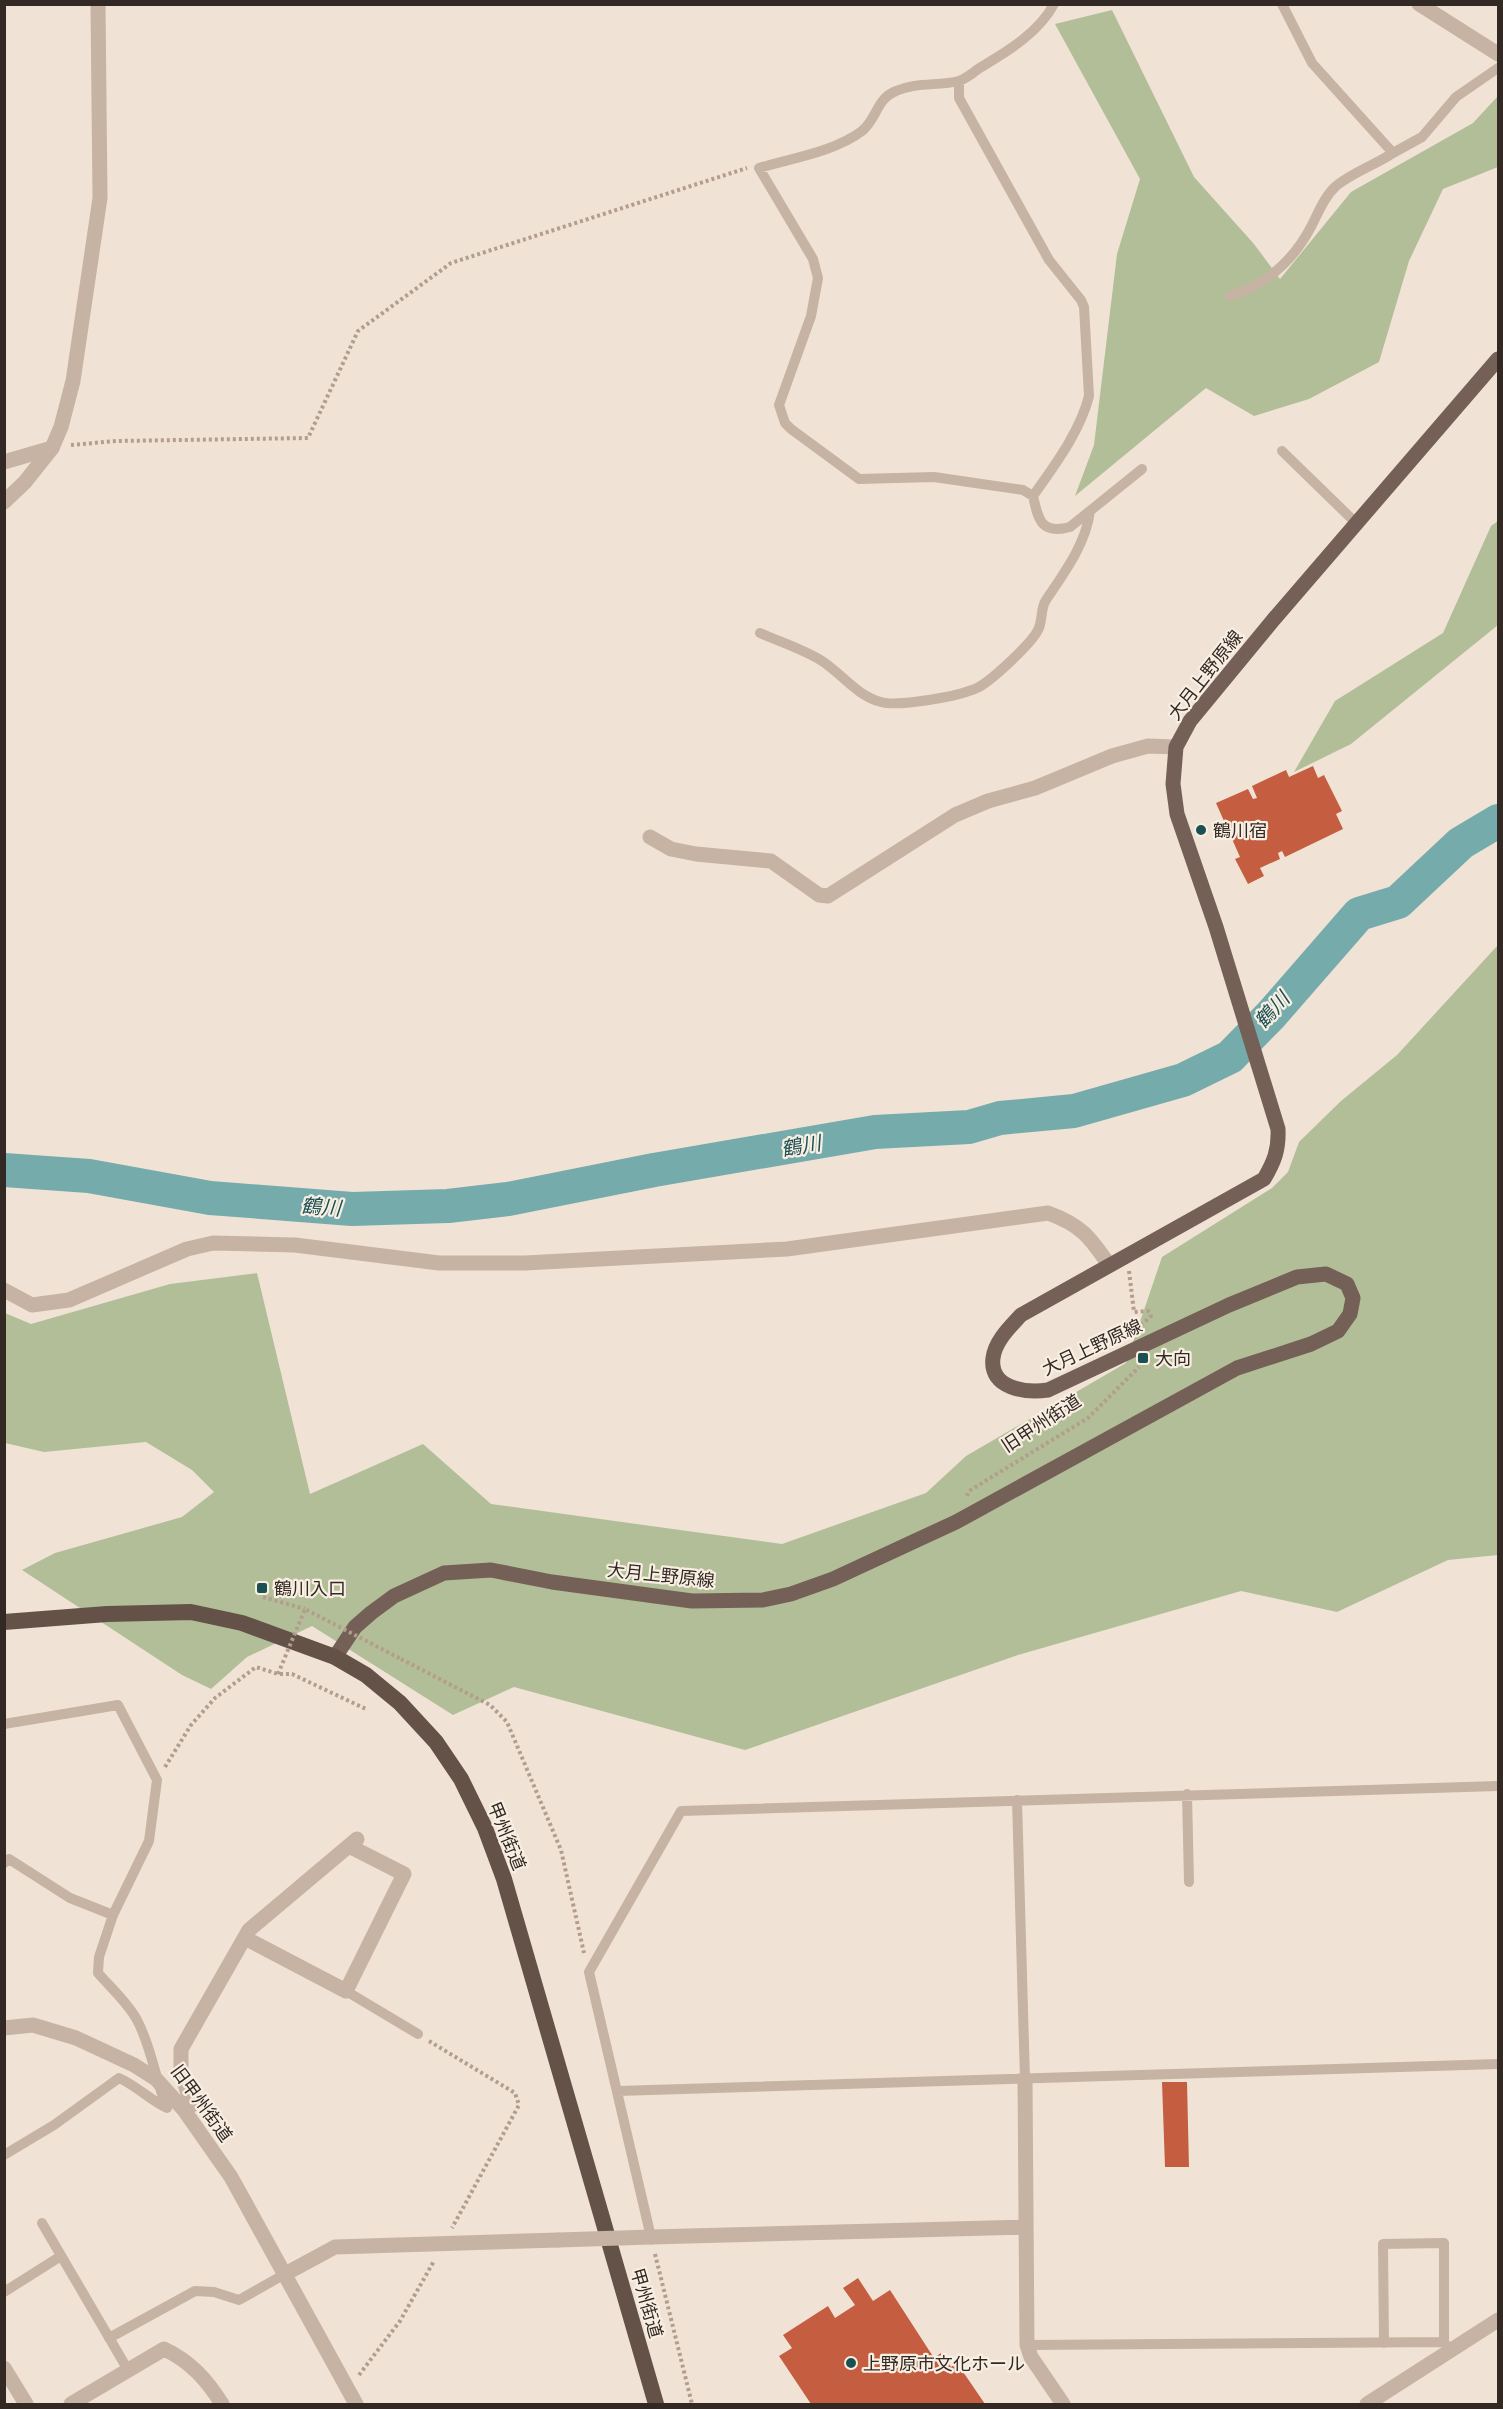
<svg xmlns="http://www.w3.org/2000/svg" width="1503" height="2409" font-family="'Roboto Condensed','Noto Sans JP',sans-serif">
  <rect width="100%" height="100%" fill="#f0e3d6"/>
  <path fill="#b2be97" d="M1112,10L1194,177L1254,244L1280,279L1351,192L1473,123L1498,96V167L1443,189L1409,261L1379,362L1309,399L1254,416L1206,388L1075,496L1094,445L1117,254L1140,179L1055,24Z
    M1498,521V625L1351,744L1294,772L1335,701L1443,633L1491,526Z
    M1498,945V1555L1448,1560L1337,1612L1241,1591L1018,1655L745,1750L514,1687L453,1715L312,1626L247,1657L211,1689L182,1675L22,1570L55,1553L182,1517L214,1492L192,1470L146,1442L44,1452L5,1443V1313L31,1324L170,1284L257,1273L310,1494L423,1444L491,1504L782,1544L926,1493L966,1456L1126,1363L1162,1257L1272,1188L1288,1172L1299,1142L1341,1101L1397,1055Z"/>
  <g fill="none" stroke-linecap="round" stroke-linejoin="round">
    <path stroke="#76abac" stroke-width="34" d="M4,1170L89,1176L210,1198L352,1209L448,1206L508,1199L654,1170L875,1132L969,1127L1000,1118L1074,1111L1183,1080L1230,1057L1271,1015L1359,914L1398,902L1461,843L1498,821"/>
  </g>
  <path fill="#c55e40" d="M1313,766L1318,778L1324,775L1342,811L1336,814L1343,829L1285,857L1282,851L1278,853L1280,859L1260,868L1264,876L1248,884L1235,859L1240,857L1216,803L1248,789L1253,799L1257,798L1252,786L1286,770L1289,777Z
    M1162,2082H1187L1189,2167H1165Z
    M858,2278L873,2301L890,2290L934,2358L941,2353L951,2367L957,2363L985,2404H811L779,2356L792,2348L783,2335L828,2306L835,2318L855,2305L843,2288Z"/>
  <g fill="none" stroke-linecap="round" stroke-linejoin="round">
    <path stroke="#b39d8d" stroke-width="4" stroke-dasharray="3 3" stroke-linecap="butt" d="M71,445L116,441L308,438L358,331L451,263L747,168
      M1129,1271L1134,1312L1148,1311L1151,1316L1137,1329
      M967,1496L969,1491L1088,1418L1139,1367
      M263,1597L305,1609
      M401,1659L490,1705L507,1722L561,1850L584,1953
      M165,1767L191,1725L215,1698L256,1667L278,1674H292L368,1710
      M429,2041L515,2093L519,2105L452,2228
      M655,2254L692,2404
      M359,2375L400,2321L434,2261"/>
    <path stroke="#c7b3a3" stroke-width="10" d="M1054,4C1038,34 1006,52 978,69C973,73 965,79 959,81C938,86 916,82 896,91C876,99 877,119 862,131C834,152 792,158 759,168L813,259L818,278L811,316L779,405L785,423L791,429L859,479L934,477L1023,490L1033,496C1038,519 1041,535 1070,527L1142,469
      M1282,4L1312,63L1393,153L1422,137L1456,97L1498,68
      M959,81V98L1049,260L1081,300L1084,307L1089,396C1080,432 1054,466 1033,496
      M1230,296C1268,284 1294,260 1312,225C1319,211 1325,196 1336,186C1353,172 1375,165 1393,153
      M1282,451L1356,523
      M760,633C780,642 803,649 822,661C842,674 857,696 881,702C899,707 962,696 979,687C993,679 1031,644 1038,630C1043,621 1040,609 1046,600C1064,573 1086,544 1090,511
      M4,1724L118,1705L157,1780L149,1841L113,1915L99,1957L98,1973C111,1988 128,2003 137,2020C152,2048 155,2079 167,2108C150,2100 137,2086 119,2078L54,2125L4,2155
      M1187,1794L1189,1882
      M1017,1800L1025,2079
      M4,1863L9,1859L70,1898L113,1915
      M346,1991L418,2034
      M618,2091L1498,2064
      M42,2223L128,2370
      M651,2237L589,1972L681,1811L1498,1786
      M4,2292L61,2256
      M109,2338L195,2291L214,2292L239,2300L285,2274
      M1384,2343L1383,2244L1444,2243V2342L1448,2348
      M1027,2345L1444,2342"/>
    <path stroke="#c7b3a3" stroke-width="15" d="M1419,4L1498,54
      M4,462L52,448
      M650,837L671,849L696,854L771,861L819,895L828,896L955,815L988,801L1035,788L1112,756L1148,746L1176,747
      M245,1938L346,1991L404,1874L349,1846
      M4,2028L33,2025L76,2038L134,2065L156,2079L184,2110L231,2177L356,2404
      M1025,2079L1027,2345L1031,2357L1063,2404
      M184,2110L192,2105L181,2073V2049L249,1930L357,1839
      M651,2237L1026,2227
      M285,2274L335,2247L558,2240
      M4,2368L26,2404
      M71,2404L164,2349C190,2361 207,2380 222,2404
      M1367,2404L1498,2320"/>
    <path stroke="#c7b3a3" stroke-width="15" d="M4,502L25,482L52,448L61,427L73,381L100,198L98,4
      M4,1290L32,1305L69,1300L187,1249L213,1243L295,1245L439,1263H525L787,1249L1048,1213C1081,1225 1090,1237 1109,1265"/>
    <path stroke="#746056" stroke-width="15" d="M335,1657L355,1627L371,1613L394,1596L444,1573L491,1570L552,1582L692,1601L763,1600L791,1594L833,1579L956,1522L1237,1368L1311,1344L1338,1331L1350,1314L1353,1298L1347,1284L1326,1274L1297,1277L1229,1305L1048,1390C1026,1393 989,1389 993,1358C995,1341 1010,1327 1021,1315L1264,1179C1274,1162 1279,1150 1278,1129L1216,927L1177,814L1173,784L1176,747L1190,721L1274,619L1498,359"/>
    <path stroke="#645249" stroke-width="16" d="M4,1622L107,1614L191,1612L242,1623L335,1657L366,1675L400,1703L436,1742L461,1779L485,1828L504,1879L656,2404"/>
    <path stroke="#b39d8d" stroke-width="4" stroke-dasharray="3 3" stroke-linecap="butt" d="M278,1674L305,1609L401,1659"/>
    <path stroke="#c7b3a3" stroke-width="15" d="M558,2240L651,2237"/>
  </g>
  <g fill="#1b5053" stroke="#f8eee2" stroke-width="2">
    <circle cx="1201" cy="830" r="6"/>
    <rect x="1137" y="1352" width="12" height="12" rx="3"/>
    <rect x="256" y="1582" width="12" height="12" rx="3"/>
    <circle cx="851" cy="2363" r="6"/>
  </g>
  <g text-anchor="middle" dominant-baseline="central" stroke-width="4.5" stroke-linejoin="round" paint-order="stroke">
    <g font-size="18" fill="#322925" stroke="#f8eee2">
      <text transform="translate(1205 675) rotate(-52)">大月上野原線</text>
      <text transform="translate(1092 1347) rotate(-25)">大月上野原線</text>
      <text transform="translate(1041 1423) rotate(-33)">旧甲州街道</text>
      <text transform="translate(661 1575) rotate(6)">大月上野原線</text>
      <text transform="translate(507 1836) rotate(68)">甲州街道</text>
      <text transform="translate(202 2103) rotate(54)">旧甲州街道</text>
      <text transform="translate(647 2303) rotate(74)">甲州街道</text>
    </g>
    <g font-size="18" fill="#322925" stroke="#f8eee2" text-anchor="start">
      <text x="1213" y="830">鶴川宿</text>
      <text x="1155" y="1358">大向</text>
      <text x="274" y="1588">鶴川入口</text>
      <text x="863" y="2363">上野原市文化ホール</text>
    </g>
    <g font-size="20" font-style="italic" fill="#1b5053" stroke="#f8eee2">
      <text transform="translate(1272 1010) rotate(-48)">鶴川</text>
      <text transform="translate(801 1146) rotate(-10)">鶴川</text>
      <text transform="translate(321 1207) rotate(4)">鶴川</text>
    </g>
  </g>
  <rect width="1503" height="2409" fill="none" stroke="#322925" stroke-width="12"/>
</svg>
